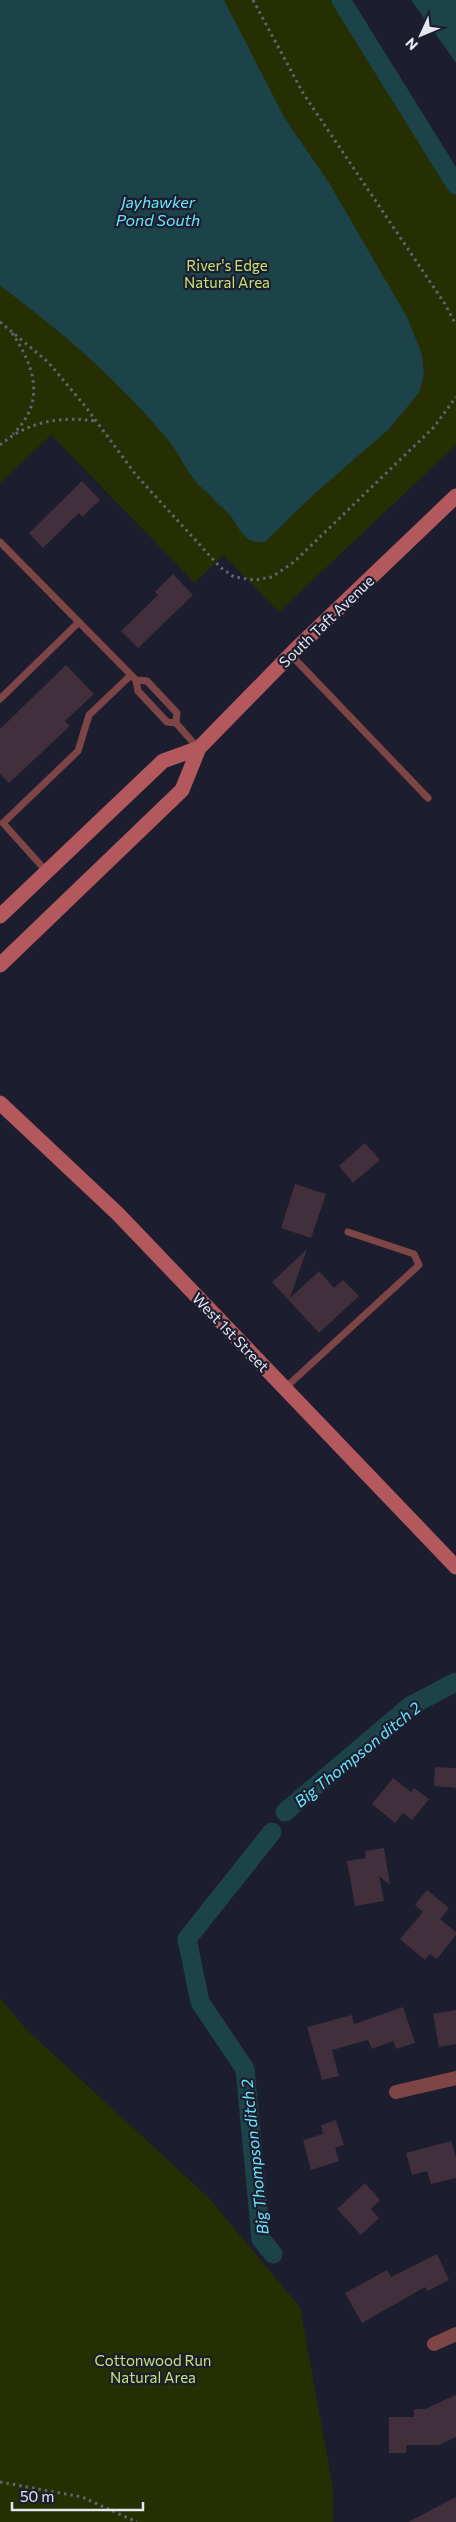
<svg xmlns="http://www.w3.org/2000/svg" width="456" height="2522" font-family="Commissioner,sans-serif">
  <rect width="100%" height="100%" fill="#1c1d2f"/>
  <path fill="#262f01" d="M0,0H346L456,179V445L279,612L223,555L195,583L51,435L0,483Z
    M0,1998L27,2030L208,2197L300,2307L333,2488V2522H0Z"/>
  <path fill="#1c4349" d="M0,0H224L284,117L329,183L407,317L422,354L424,375L419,393L388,430L313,495L265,542C243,545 240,527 229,514C225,509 219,506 215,501C210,494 202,489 196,482C186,470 179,454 169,441C121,383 61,330 0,286Z
    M411,0H456V63L452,57Z"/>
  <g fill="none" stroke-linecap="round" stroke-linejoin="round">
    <path stroke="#1c4349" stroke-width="19" d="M341,0L456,185
      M285,1812L410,1706L456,1682
      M272,1832L187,1939L200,2002L245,2069L261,2239L273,2254"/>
  </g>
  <path fill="#412f3b" d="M82,481L100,500L82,517L79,513L43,548L29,533Z
    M173,574L193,595L138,648L121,631L158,595L155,592Z
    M66,665L94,694L65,721L70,726L9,783L0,774V729Z
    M365,1143L380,1160L353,1183L339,1166Z
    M295,1184L326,1194L311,1238L281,1228Z
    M307,1249L290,1298L319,1271L334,1288L343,1280L359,1296L319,1333L272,1282Z
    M435,1767L456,1768V1788L434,1786Z
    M393,1778L411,1792L414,1788L429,1799L412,1820L403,1813L395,1823L372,1804Z
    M384,1848L390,1885L379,1876L384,1901L355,1906L347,1861L366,1858L365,1851Z
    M427,1890L449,1908L440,1919L456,1932V1935L437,1959L430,1954L425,1960L400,1939L423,1912L415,1905Z
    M403,2007L415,2043L396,2049L393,2041L372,2049L368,2040L332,2050L339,2076L322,2080L307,2027L352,2015L354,2024Z
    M456,2010V2044L439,2047L433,2014Z
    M336,2120L344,2145L335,2148L339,2161L311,2170L303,2140L323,2134L321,2125Z
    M451,2141L456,2158V2178L431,2184L427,2171L412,2175L406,2153Z
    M365,2183L380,2200L371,2209L379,2218L361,2235L337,2209Z
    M437,2254L449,2280L427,2291L425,2287L362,2323L345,2293L387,2270L391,2277Z
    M456,2395V2437L439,2445H406V2453H389V2417H414V2409H425Z
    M456,2497V2522H408Z"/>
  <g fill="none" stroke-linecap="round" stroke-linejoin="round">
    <path stroke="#626474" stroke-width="3" stroke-dasharray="2.5 4" stroke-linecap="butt" d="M253,0L303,93L445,304L456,325
      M0,322L48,362L85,406L136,475L220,567L234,577L255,580L272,577L294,562L434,427L456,397
      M12,333C35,367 46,402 13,434
      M0,445C27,422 59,416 95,421
      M0,2482L82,2497L137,2522"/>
    <path stroke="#7e4547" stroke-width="7" d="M0,542L136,680
      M291,655L428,798
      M0,699L79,622
      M176,723L177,713L147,681L136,680L138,691L167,722L176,723L198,748
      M47,872L3,823L78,751L89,715L131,675
      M285,1388L419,1265L414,1254L348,1232"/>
    <path stroke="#7e4547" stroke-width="14" d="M396,2092L456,2078
      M434,2344L456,2334"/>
    <path stroke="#b3595d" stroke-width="15" d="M0,916L163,761L199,748
      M0,965L182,790L199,748L295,650L456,496
      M0,1103L118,1214L456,1567"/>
  </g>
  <g text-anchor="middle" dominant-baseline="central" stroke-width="4.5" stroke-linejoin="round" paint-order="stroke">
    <g font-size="15" fill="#c7e372" stroke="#1c1d2f">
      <text x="227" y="265">River's Edge<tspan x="227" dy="17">Natural Area</tspan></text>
      <text x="153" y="2360">Cottonwood Run<tspan x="153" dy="17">Natural Area</tspan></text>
    </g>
    <g font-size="15" fill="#e5e7f3" stroke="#1c1d2f">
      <text transform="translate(326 621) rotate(-44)">South Taft Avenue</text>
      <text transform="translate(231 1332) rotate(46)">West 1st Street</text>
    </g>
    <g font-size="16" font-style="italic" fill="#69e6fb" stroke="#1c1d2f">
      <text x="158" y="201">Jayhawker<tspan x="158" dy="18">Pond South</tspan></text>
      <text transform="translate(357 1754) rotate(-39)">Big Thompson ditch 2</text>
      <text transform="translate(254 2157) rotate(-96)">Big Thompson ditch 2</text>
    </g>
  </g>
  <g transform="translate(421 35) rotate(226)" stroke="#1c1d2f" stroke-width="4" paint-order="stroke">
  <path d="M0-4L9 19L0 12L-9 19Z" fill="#e5e7f3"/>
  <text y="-8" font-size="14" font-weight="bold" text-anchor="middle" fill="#e5e7f3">N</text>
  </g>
  <path d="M12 2502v8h131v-8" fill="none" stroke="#e5e7f3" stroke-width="2.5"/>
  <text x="20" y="2502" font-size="15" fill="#e5e7f3" stroke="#1c1d2f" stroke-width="4" paint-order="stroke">50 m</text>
</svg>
